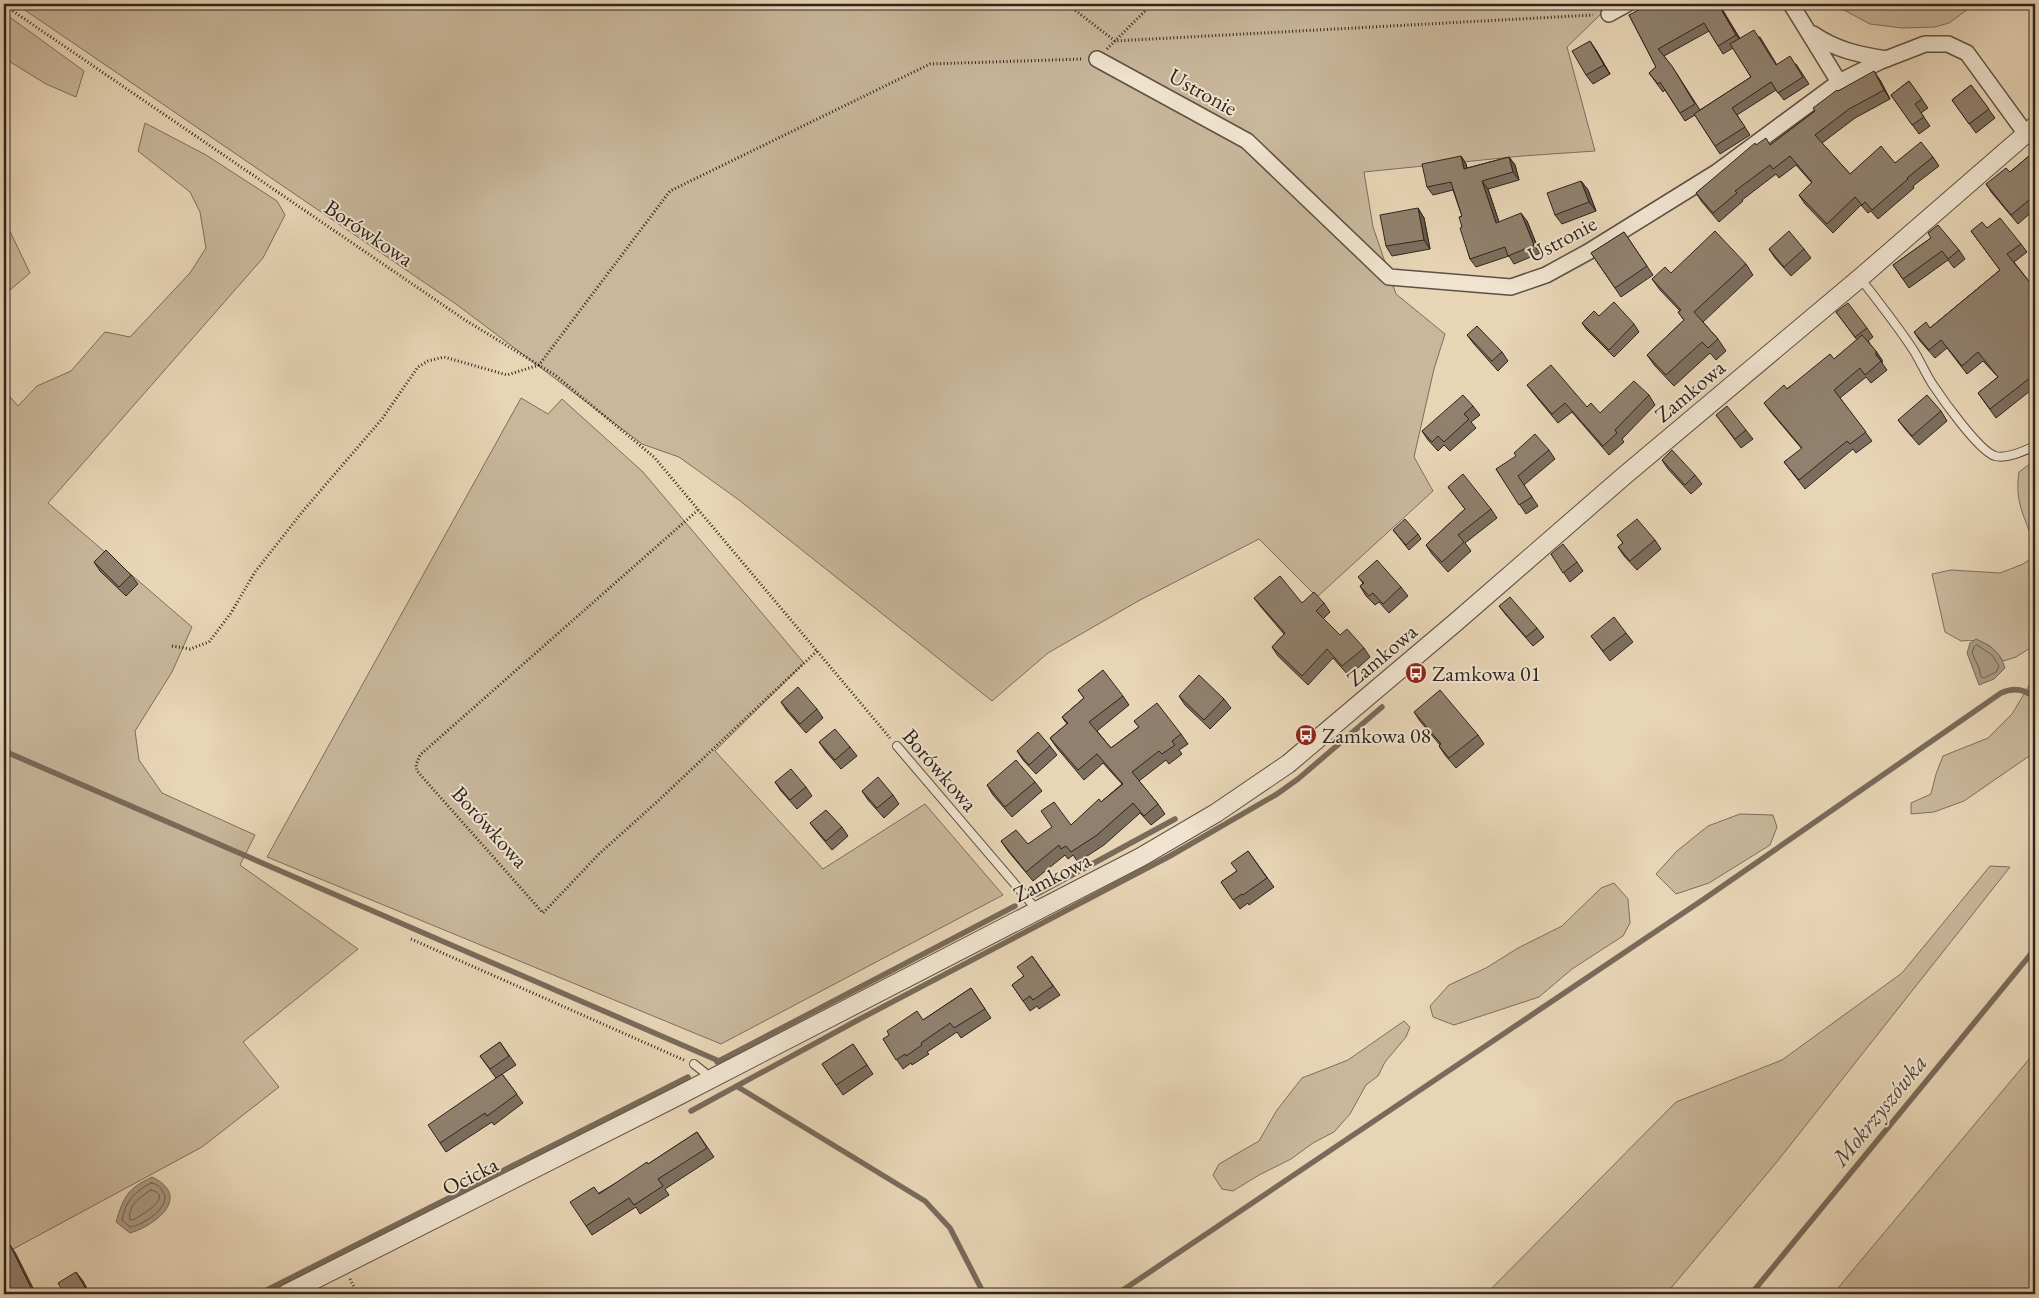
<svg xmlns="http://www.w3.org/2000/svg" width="2039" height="1298" font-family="'EB Garamond',serif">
  <rect width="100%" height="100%" fill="#e8d5b6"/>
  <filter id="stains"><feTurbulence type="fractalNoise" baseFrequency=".004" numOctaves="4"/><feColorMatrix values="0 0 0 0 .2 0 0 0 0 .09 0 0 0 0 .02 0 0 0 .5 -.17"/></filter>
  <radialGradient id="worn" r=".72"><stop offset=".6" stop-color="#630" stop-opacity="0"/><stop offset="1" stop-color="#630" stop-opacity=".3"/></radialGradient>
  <path fill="#c9b79c" stroke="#7c6e5d" d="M16,4H1617L1603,12L1567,47L1595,151L1522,156L1364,172L1373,227L1396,294L1445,334L1434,369L1414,457L1433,491L1317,597L1259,539L1140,600L1048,653L992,701L739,500L679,457L642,444L456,304Z
    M1838,4H1975L1949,23L1935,27L1902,28L1870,24L1840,8Z
    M4,13L84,71L76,97L46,84L4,58Z
    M145,123L206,155L277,201L285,215L263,258L48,503L192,627L172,672L135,731L139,760L162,793L255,835L240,865L358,949L243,1042L279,1087L202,1147L4,1254V390L18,406L37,386L71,371L105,332L130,337L190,273L206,248L200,212L190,192L138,151Z
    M4,219L30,273L4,295Z
    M521,398L548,414L562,399L643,472L804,663L715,751L823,869L925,804L1003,895L721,1044L267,857Z
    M2035,460V547C2026,518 2014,504 2019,472Z
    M2035,556V645L2016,657L2003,661C1991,643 1982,639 1961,641L1945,632L1932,574L1951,570L2000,573L2023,564Z
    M2035,681V752L1964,801L1934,812L1911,814V803L1931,794L1936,774L1943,756L1988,738L2012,714L2030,684Z
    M1740,814L1773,815L1777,827L1770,845L1709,883L1676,894L1656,874L1677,851L1708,826Z
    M1990,866L2010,867L1776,1163L1666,1294H1486L1676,1102L1782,1060L1902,973Z
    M1614,883L1628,899L1630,923L1623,936L1572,969L1539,997L1454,1025L1433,1017L1430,1006L1449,985L1486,968L1518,948L1562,926L1601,888Z
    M1404,1021L1410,1027L1406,1037L1385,1062L1378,1076L1366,1085L1350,1114L1334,1132L1313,1143L1291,1159L1259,1175L1233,1191L1222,1189L1213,1175L1219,1164L1259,1141L1277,1110L1302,1078L1348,1060Z
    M2035,1052V1294H1833Z"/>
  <path fill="#a99982" stroke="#796a5a" d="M1976,639C1990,645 2001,653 2005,668L1994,679L1979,685L1967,653L1970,643Z
    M152,1177C192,1196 157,1225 130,1233L116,1222C124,1196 127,1189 152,1177Z"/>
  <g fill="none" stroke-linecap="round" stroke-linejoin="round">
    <path stroke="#6c5e50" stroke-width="1" d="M1977,645L1992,655L1999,666L1996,672L1984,678L1981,677L1979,668L1972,653L1974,647Z
      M151,1183C157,1184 160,1186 163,1192C173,1206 142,1226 130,1227L122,1220C125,1202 134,1192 151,1183Z
      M151,1190C176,1196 140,1216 133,1220H130C127,1206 140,1197 151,1190Z"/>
    <path stroke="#796a5a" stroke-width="5.5" d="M4,751L719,1061
      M1037,894L1175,819
      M717,1062L1015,906
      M738,1087L925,1201L950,1228L984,1294
      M691,1111L856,1021L1170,856L1277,794L1298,779L1382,707
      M259,1294L688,1077
      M1117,1294L1704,899L2001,693C2014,687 2025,689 2035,698
      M1751,1294L2035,949"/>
    <g stroke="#5e5044" stroke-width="10">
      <path id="service" d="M1860,278C1878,301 1896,324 1912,348C1920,360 1925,373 1933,385C1943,400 1979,451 1995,456C2007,459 2024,451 2035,446
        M897,746L1037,910
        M694,1064L704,1072L709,1080"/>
    </g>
    <g stroke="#5e5044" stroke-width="18">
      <path id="minor" d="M1791,4L1839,82
        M1609,14L1627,4
        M1813,34C1836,50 1860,55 1887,59
        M1097,59L1247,141L1389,277L1511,287L1546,275L1588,252L1717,172L1839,82L1881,61L1925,44H1948L1967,53L2026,134"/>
    </g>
    <g stroke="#5e5044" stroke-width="20">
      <path id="tertiary" d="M286,1294L676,1097L1141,857L1216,813L1288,764L1456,622L1624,476L1860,278L2035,126"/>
    </g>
    <path stroke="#30241e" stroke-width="3" stroke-dasharray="1 2.5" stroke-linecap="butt" d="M1067,4L1115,41L1593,15
      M4,5L465,320L555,375L654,457L890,738
      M1107,49L1152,4
      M698,510L420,755L416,765L417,771L543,913L599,854L659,800L817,651
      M172,646L190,649L209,642L231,613L255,572L303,511L382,419L418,367L428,361L444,357L507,375L539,365L670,191L930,64L1083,59
      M411,939L684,1060
      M350,1279L358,1294"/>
    <use href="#service" stroke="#f0e4d0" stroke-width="8"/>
    <use href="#minor" stroke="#f0e4d0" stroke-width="15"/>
    <use href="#tertiary" stroke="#f0e4d0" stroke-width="18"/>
  </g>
  <path fill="#7c6e5e" stroke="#30241e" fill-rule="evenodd" d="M1719,4L1740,39L1760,37L1777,65L1796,64L1809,84L1784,100L1776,90L1737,115L1750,135L1720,154L1695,115L1685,121L1665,90L1663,92L1649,73L1656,67L1629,15ZM1709,31L1723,54L1733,48L1751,77L1700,110L1677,74L1664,56Z
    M2031,4H2035V6L2033,7Z
    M1596,50L1610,74L1593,84L1586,75Z
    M1880,80L1890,99L1855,118L1822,143L1850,174L1895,163L1933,157L1939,166L1913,186L1914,188L1878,219L1871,211L1868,213L1861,205L1833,233L1805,204L1799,195L1812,183L1796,165L1779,178L1776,174L1742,200L1743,201L1719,222L1702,202L1696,193L1756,145H1770L1815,111L1838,91Z
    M1909,81L1928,108L1921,113L1930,126L1919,134L1891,95Z
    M1971,85L1995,118L1976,133L1952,100Z
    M2035,151V209L2018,224L1992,193L1986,184L2010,172Z
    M1461,156L1466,164L1467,168L1509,157L1515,165L1519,180L1488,189L1499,222L1527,221L1540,253L1514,264L1509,256L1476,267L1470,259L1462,227V216L1453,190L1433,195L1427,187Z
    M1581,181L1588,190L1596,211L1562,224L1555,215Z
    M1418,208L1424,218L1430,249L1392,256L1386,246Z
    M1987,228L2021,244L2027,252L2014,262L2035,289V387L1996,418L1978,393L1998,377L1983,361L1967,374L1947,348L1935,358L1920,341L1914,332L1930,328L2000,270L1971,231Z
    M1624,232L1653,275L1621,297L1591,253Z
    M1931,238L1959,250L1965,259L1954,268L1948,260L1909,288L1893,265Z
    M1769,249H1804L1811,258L1791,276L1775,258Z
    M1746,264L1753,275L1703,322L1718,339L1726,351L1716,360L1710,353L1674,386L1655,366L1647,355L1684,320L1678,312L1680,311L1660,290L1652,279L1671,273Z
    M1836,312L1867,328L1873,337L1868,341L1882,360V363L1887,370L1871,383L1866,377L1840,398L1872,441L1856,453L1853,449L1805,489L1784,462L1802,449L1770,411L1764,403L1834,359L1857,340Z
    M1599,316L1634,324L1639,332L1614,357L1587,330L1582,323Z
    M1467,335L1502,352L1508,361L1498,371L1474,344Z
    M1527,385L1587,407L1600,413L1649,395L1655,405L1622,439L1624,442L1609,455L1572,412L1558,423L1534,394Z
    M1473,406L1480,415L1471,422L1476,428L1450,451L1444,445L1438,451L1428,440L1422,431Z
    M1941,411L1947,421L1919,445L1905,429L1898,420Z
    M1716,415L1746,430L1753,439L1741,448Z
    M1549,450L1555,459L1524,485L1538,506L1526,514L1496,469Z
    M1662,460L1695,475L1702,484L1691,494L1668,469Z
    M1448,487L1491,509L1497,518L1465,543L1471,551L1448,572L1432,554L1426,545L1465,509Z
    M1393,530L1418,534L1421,539L1409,550Z
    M1617,535L1655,540L1661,549L1637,570L1624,556L1618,547L1623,543Z
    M1551,554L1577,562L1583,571L1570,582Z
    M94,562L131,575L138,584L126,596L100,571Z
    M1358,577L1401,587L1408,596L1389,613L1379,602L1375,605L1366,596L1360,586L1363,583Z
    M1254,598L1302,603H1324L1330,612L1323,619L1340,635L1364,648L1370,657L1349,676L1333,658L1308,685L1278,656L1272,647L1284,634L1261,607Z
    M1499,606L1537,628L1544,637L1533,646L1506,615Z
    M1626,633L1633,642L1610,661L1591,636Z
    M1078,690L1123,696L1129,705L1097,731L1111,748L1139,727L1134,721L1181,734L1188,744L1179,750L1182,754L1169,764L1166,760L1139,781L1158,804L1165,814L1151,825L1140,813L1104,845L1078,862L1073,855L1068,859L1065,855L1033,881L1008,851L1001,841L1028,844L1071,825L1101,802L1122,784L1103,763L1084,780L1057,748L1050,738L1067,724L1062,717L1084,698Z
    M1179,696L1224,699L1231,708L1210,729L1185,705Z
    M781,702L817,709L823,718L806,733L787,711Z
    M1414,712L1478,735L1484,744L1456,768L1445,755L1439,746L1440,745L1420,721Z
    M819,742L850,747L857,756L841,769L826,752Z
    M1050,746L1057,755L1036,774L1023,760L1017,751Z
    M775,782L806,787L812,796L797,809L781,791Z
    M1035,782L1042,791L1012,817L993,795L987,785Z
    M862,791L893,795L899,804L884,818L868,800Z
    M810,823L842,827L848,836L832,850L817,832Z
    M1248,851L1274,887L1249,905L1248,903L1240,909L1221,882L1237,871Z
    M1032,956L1060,995L1039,1009L1037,1006L1030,1011L1012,985L1024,976Z
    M971,988L991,1018L961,1038L957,1032L927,1052L929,1054L912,1065L911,1063L903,1069L883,1039L923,1020Z
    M500,1042L516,1065L496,1078L480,1056Z
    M853,1044L873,1074L843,1095L822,1064Z
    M502,1074L523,1103L494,1125L492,1122L446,1152L440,1143Z
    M697,1132L714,1157L665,1189L669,1195L640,1214L636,1207L592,1235L586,1226L599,1193L648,1164Z"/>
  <path fill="#655a4c" stroke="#30241e" d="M1718,4H1719L1742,42L1736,35Z
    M1590,41L1596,50L1610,74L1604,65Z
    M1874,71L1880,80L1890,99L1884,90Z
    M1461,156L1466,164L1469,177L1464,169Z
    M1509,157L1515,165L1519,180L1513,172Z
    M1482,181L1488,189L1502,231L1496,223Z
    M1581,181L1588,190L1596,211L1589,202Z
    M1418,208L1424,218L1430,249L1424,240Z
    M1521,213L1527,221L1540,253L1534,245Z
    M1876,351L1882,360V363L1876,355Z
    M10,1245L16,1254L36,1294H34Z
    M76,1272L83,1281L90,1294H89Z"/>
  <path fill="#90806d" stroke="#30241e" d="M1650,4H1718L1736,35L1718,46L1704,23L1658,49L1672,66L1695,104L1680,113L1660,82L1658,84L1649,73L1656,67L1629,15Z
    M1754,30L1776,65L1790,56L1803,77L1778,93L1771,82L1732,108L1745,127L1715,146L1694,114L1751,77L1730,44Z
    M1590,41L1604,65L1586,75L1572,51Z
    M1874,71L1884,90L1849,109L1815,135L1850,174L1881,146L1895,163L1921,142L1933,157L1907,178L1908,179L1872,210L1865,202L1862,205L1855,197L1827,224L1799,195L1812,182L1790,156L1773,169L1770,165L1735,191L1737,193L1713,213L1696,193L1755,143L1756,145L1766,138L1770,145L1815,111L1813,108L1837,90L1838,91Z
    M1909,81L1922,99L1915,104L1924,117L1912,125L1891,95Z
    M1971,85L1989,109L1969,124L1952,100Z
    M2035,151V195L2011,215L1986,184L2006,168L2010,172Z
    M1461,156L1464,169L1509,157L1513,172L1482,181L1496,223L1521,213L1534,245L1508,256L1505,247L1470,259L1460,228L1462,227L1459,217L1462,216L1451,182L1427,187L1422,164Z
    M1581,181L1589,202L1555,215L1547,193Z
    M1418,208L1424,240L1386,246L1380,215Z
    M2000,218L2021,244L2007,254L2035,289V374L1990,409L1978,393L1998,377L1978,352L1962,366L1941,340L1929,350L1914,332L1926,322L1930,328L2000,270L1971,231L1982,222L1987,228Z
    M1938,225L1959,250L1948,259L1942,251L1903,279L1893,265L1931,238L1928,233Z
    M1715,231L1746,264L1694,312L1718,339L1708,348L1702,342L1666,375L1647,355L1684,320L1678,312L1681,310L1652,279L1665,267L1671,273Z
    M1789,231L1804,249L1784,267L1769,249Z
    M1624,232L1647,266L1615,288L1591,253Z
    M1614,302L1634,324L1609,350L1582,323L1594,311L1599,316Z
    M1848,303L1867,328L1855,337L1836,312Z
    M1477,326L1502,352L1492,361L1467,335Z
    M1862,335L1876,351V355L1881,361L1865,375L1860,368L1834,390L1866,432L1850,444L1847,441L1799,480L1784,462L1802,448L1764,403L1784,385L1787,389L1830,354L1834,359Z
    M1551,365L1587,407L1591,403L1600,413L1634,381L1649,395L1615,430L1617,433L1603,446L1565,403L1552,414L1527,385Z
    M1463,395L1473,406L1464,414L1469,419L1444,442L1438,436L1432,442L1422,431Z
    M1927,395L1941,411L1912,436L1898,420Z
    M1727,406L1746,430L1735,439L1716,415Z
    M1535,434L1549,450L1518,476L1532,497L1519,505L1496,469L1516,456L1514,453Z
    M1672,450L1695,475L1685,485L1662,460Z
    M1463,474L1491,509L1458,535L1464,542L1442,562L1426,545L1465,509L1448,487Z
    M1405,519L1418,534L1406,545L1393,530Z
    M1637,519L1655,540L1630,561L1618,547L1623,543L1617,535Z
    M1563,544L1577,562L1563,573L1551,554Z
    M106,550L131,575L119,587L94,562Z
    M1377,560L1401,587L1383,604L1373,593L1369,596L1360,586L1364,583L1358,577Z
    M1280,576L1302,603L1314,592L1324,603L1316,611L1340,635L1347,629L1364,648L1342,666L1327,649L1302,676L1272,647L1285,633L1254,598Z
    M1510,597L1537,628L1526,637L1499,606Z
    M1614,617L1626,633L1603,651L1591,636Z
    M1103,670L1123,696L1089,722L1111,748L1139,727L1134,721L1157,703L1181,734L1172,741L1175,745L1162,754L1159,751L1132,772L1158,804L1144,816L1133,803L1097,835L1071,852L1066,846L1061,849L1059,845L1026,872L1001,841L1016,830L1028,844L1052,827L1041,811L1054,802L1071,825L1099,799L1101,802L1123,784L1097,754L1078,770L1050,738L1068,723L1062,717L1084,698L1078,690Z
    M1199,675L1224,699L1204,720L1179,696Z
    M798,687L817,709L800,724L781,702Z
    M1440,690L1478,735L1449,758L1439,746L1441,744L1414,712Z
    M835,729L850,747L835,760L819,742Z
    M1038,732L1050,746L1029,765L1017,751Z
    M1016,760L1035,782L1005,807L987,785Z
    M791,769L806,787L790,800L775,782Z
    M878,777L893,795L877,808L862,791Z
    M826,810L842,827L826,841L810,823Z
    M1248,851L1267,878L1243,895L1242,894L1233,900L1221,882L1237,871L1231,863Z
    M1032,956L1053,986L1033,1000L1030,996L1023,1001L1012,985L1024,976L1017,967Z
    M971,988L985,1009L954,1028L950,1023L921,1043L922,1045L906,1056L905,1054L896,1060L883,1039L889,1035L887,1031L917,1011L923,1020Z
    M500,1042L509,1056L490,1069L480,1056Z
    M853,1044L867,1065L836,1085L822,1064Z
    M502,1074L517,1094L487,1116L485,1113L440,1143L428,1125Z
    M697,1132L707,1148L658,1179L663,1186L634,1205L629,1198L586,1226L570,1202L594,1187L599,1194L647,1162L648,1164Z
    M10,1245L34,1294H13L4,1275V1248Z
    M76,1272L89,1294H61L64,1293L58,1283Z"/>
  <defs>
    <g id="bus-disc" transform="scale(1.125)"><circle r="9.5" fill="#8f2418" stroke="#f0e4d0"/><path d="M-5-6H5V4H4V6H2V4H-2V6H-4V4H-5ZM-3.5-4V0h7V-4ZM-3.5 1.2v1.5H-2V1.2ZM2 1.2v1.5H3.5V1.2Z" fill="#fff"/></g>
  </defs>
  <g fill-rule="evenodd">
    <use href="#bus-disc" x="1416" y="673"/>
    <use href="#bus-disc" x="1306" y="735"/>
  </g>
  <g text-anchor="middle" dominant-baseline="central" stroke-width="4" stroke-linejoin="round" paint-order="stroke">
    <g font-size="22" fill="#30241e" stroke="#f0e4d0">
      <text transform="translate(1203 92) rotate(29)">Ustronie</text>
      <text transform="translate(369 233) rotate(34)">Borówkowa</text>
      <text transform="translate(1562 239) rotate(-28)">Ustronie</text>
      <text transform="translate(1690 391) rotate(-40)">Zamkowa</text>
      <text transform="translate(1382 655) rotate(-40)">Zamkowa</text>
      <text transform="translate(940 770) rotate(49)">Borówkowa</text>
      <text transform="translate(490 827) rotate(48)">Borówkowa</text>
      <text transform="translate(1052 877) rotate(-27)">Zamkowa</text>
      <text transform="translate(470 1176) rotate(-27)">Ocicka</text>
    </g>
    <g font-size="22" fill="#30241e" stroke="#f0e4d0" text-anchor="start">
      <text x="1432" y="673">Zamkowa 01</text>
      <text x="1322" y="735">Zamkowa 08</text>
    </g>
    <g font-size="24" font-style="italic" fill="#54473c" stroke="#f0e4d0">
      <text transform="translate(1879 1110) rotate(-51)">Mokrzyszówka</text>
    </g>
  </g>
  <rect width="2039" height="1298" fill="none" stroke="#e8d5b6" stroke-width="20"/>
  <rect x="5" y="5" width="2029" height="1288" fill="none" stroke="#30241e" stroke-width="2.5"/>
  <rect x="10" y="10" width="2019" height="1278" fill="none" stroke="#30241e"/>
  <rect width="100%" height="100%" filter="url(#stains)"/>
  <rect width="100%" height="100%" fill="url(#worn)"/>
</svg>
